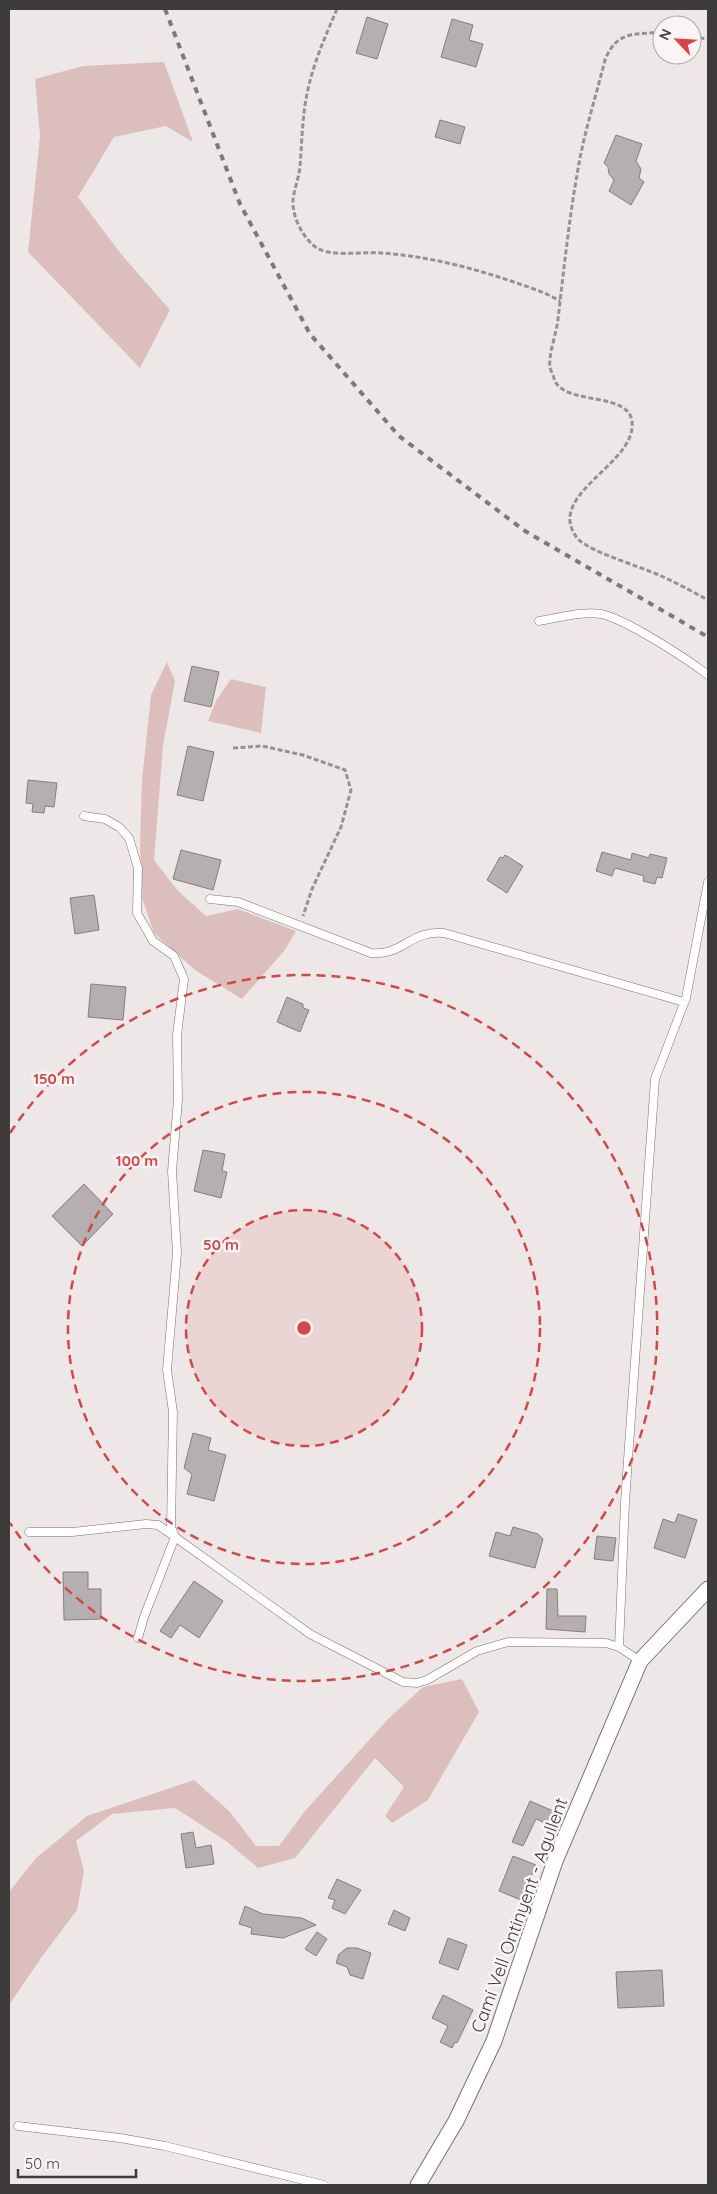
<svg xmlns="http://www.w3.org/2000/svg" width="717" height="2194" font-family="Quicksand,sans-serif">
  <rect width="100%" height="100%" fill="#ede7e7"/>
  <path fill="#dcbfbd" d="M164,62L193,142L166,126L114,137L78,197L121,254L170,310L140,368L28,252L40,136L35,79L83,66Z
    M167,662L175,681L163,746L154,860L178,891L206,916L238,909L296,931L285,950L242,999L195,970L154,933L142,898L140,842L142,780L151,695Z
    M231,679L266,687L261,733L208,721L216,701Z
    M462,1679L479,1712L428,1800L392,1823L385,1816L404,1787L375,1758L295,1858L258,1868L226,1841L175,1808L112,1814L76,1841L84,1871L77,1910L41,1958L9,2005V1892L36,1858L87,1816L194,1780L230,1812L256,1846H279L305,1811L389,1718L423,1687Z"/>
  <path fill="#b5afaf" stroke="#847e7d" d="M367,17L388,24L377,59L356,53Z
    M452,19L473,25L469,40L483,44L476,67L441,57Z
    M440,120L465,127L460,144L435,137Z
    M616,135L642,144L636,161L641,169L639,178L644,182L631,205L609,191L614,180L609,174L608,167L604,163Z
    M192,666L219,672L211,707L184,701Z
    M188,746L214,752L203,801L177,795Z
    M28,780L57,783L54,807L45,806L44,813L32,812L33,804L26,803Z
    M181,850L221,860L213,890L173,879Z
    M602,852L631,860L632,853L649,858L650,854L667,858L662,878L657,877L655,884L643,881L644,876L615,868L612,876L596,871Z
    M505,855L523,866L507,893L487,880L500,857L503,858Z
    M94,895L99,930L75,934L70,898Z
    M91,984L126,987L123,1020L88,1017Z
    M287,997L303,1004V1008L309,1010L300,1032L277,1022Z
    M203,1150L225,1154L222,1171L227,1172L221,1198L194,1191Z
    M84,1184L113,1214L82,1246L52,1216Z
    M193,1433L211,1438L208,1450L226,1455L214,1501L187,1494L192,1474L184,1468Z
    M678,1514L697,1520L685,1558L654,1548L663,1519L675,1523Z
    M513,1527L538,1534L543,1539L535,1568L489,1556L496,1532L510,1536Z
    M597,1536L616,1538L613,1561L594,1559Z
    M63,1572H88V1589H101V1619L64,1620Z
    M194,1581L223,1601L199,1638L180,1625L171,1638L160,1631Z
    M547,1589H557L558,1616H586L585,1632L546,1629Z
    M530,1801L560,1814L554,1827L536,1819L523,1846L512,1842Z
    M193,1832L196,1848L211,1845L214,1864L186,1868L181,1834Z
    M513,1856L536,1865L521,1900L499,1891Z
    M337,1879L361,1890L345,1914L332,1908L335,1900L328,1898Z
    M245,1906L263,1914L302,1918L316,1925L283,1938L251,1934L252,1928L239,1924Z
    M394,1910L410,1918L405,1931L388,1924Z
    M317,1932L327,1939L316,1956L305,1949Z
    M448,1938L467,1945L458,1970L439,1963Z
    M347,1948H357L371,1953L363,1979L350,1975L347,1967L336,1963L339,1954Z
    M662,1970L664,2006L618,2008L616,1972Z
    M443,1995L473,2010L457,2043L455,2042L452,2048L440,2042L448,2026L432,2018Z"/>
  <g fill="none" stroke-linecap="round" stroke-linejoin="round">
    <g stroke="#777271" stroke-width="9">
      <path id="lane" d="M539,621C559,618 581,611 601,614C626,619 687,659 708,675
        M84,816L105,819L119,827L129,838L138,868L137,913L153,941L174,956L184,979L177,1035L178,1100L172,1171L177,1253L167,1370L173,1412L171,1527L175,1537L310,1634L403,1682L417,1683L427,1680L477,1651L508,1642L606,1643L619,1647L640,1661
        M210,899L238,902L371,953C403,956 410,930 444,933L684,1002
        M29,1532H72L146,1524L158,1525L175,1537L144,1617L138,1638
        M619,1647L625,1502L655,1079L686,998L708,882
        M18,2126L120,2138L165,2146L324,2185"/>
    </g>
    <g stroke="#777271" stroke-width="17">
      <path id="street" d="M418,2185L456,2121L494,2041L555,1861L640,1661L708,1589"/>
    </g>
    <path stroke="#969292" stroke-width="3" stroke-dasharray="5 2.5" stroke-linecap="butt" d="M337,9C325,37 313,64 307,94C302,118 302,143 300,166C299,178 294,189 293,200C292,215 301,234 312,244C326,259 361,251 381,253C426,256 469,267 511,281C528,287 545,292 560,301
      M662,32C634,35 617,30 605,60C596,96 584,133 578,169C569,219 564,269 558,319C557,332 548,355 550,367C551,372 554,377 555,381C566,405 628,392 632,421C637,456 574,483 570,516C569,525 573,534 579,540C595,554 640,566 661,576C677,583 693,592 708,600
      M692,37L708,39
      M233,748L262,746L303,755L345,770L351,790L341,827L312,889L303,916"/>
    <use href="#lane" stroke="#fff" stroke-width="8"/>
    <use href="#street" stroke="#fff" stroke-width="15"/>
    <path stroke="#7d7979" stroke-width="4" stroke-dasharray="6 6" stroke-linecap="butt" d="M165,9L240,204L310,334L399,436L525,531L708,637"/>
  </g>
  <circle cx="304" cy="1328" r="118" fill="#d64648" fill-opacity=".12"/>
  <g fill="none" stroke="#d64648" stroke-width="2.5" stroke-dasharray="9 6">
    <circle cx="304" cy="1328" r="118"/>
    <circle cx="304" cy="1328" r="236"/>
    <path d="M10 1133A353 353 0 1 1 10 1523"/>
  </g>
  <g text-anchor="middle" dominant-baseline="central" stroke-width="5" stroke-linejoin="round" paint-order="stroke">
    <g font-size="18" fill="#3e3b3b" stroke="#fbf4f4">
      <text transform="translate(519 1915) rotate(-70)">Camí Vell Ontinyent - Agullent</text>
    </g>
  </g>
  <circle cx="304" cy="1328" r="8" fill="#d64648" stroke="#fbf4f4" stroke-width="2.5"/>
  <g font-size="15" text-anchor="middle" font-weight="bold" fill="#d64648" stroke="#fbf4f4" stroke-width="5" stroke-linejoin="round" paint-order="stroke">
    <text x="54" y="1084">150 m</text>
    <text x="137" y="1166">100 m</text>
    <text x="221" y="1250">50 m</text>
  </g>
  <rect width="717" height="2194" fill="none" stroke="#3e3b3b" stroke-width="20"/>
  <g transform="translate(677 40) rotate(295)"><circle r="24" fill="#fbf4f4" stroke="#afaaaa"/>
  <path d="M0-4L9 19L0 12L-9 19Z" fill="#d64648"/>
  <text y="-8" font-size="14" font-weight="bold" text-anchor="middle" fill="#3e3b3b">N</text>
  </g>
  <path d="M18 2169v8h118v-8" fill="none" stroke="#3e3b3b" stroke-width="2.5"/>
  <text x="25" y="2169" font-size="15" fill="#3e3b3b" stroke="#fbf4f4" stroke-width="4" paint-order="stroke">50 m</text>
</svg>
